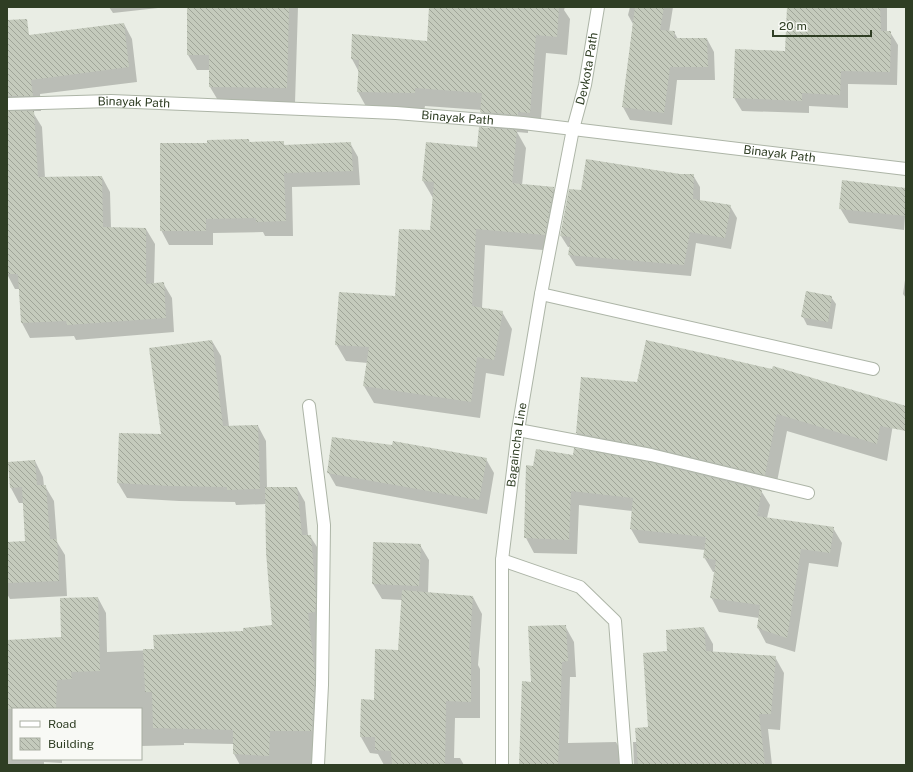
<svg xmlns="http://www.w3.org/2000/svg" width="913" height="772" font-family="'Public Sans',sans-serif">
  <defs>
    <pattern id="building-back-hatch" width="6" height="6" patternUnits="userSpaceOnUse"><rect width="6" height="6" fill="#c4cabc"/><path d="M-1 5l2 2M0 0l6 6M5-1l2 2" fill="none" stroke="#a0a599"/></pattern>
  </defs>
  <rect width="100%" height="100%" fill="#e9ede4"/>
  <path fill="#0003" d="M109,7H167L113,13Z
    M188,7H298L295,103L219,102L210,87V70H197L188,55Z
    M430,7H565L564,10L570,19L567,55L546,53L540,131L528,130V133L517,132L526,148L522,185L553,188L563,205L554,251L485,245L482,308L502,312L512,329L504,376L486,373L480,418L374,403L364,386L368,363L346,361L336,344L396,297L431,231L433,198L423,181L478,148L491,129L481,112L482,110L425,106L424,111L368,110L358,92L359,72L352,59L428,42Z
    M630,7H673L669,32H674L678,39H707L714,52L715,80H677L672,125L630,120L623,107L633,24L628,15Z
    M788,7H887V32H890L898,45L897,85L848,84V108L809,106V113L742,111L734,98L786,52Z
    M124,24L132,39L137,82L40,94L41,111H32L42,127L45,178L102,177L110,192L111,228L146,229L155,244L154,284L163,283L172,298L174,332L76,340L74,336L30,338L22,323L19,289H15L7,274V31L26,37Z
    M249,140L250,143L283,142L285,146L350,143L358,157L360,185L292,187L293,236H265L263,232L213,233V245H169L161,230L208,144Z
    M693,175L700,187V201L730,206L737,218L731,249L696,243L691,276L576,266L569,255L571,247H568L561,236L582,191Z
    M906,202L904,230L849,223L840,208Z
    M906,273V298L903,294Z
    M831,297L836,304L832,329L807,325L803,317Z
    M212,341L221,356L229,427L258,426L266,441L267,488H297L305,502L308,536H310L319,550L323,626L316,627L322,687L319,765H240L234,754V744L184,743V745L141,746V709H13V759H62V763L44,762V765H7V641L62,638L98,598L106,613L107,652L155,650L273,626L267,504L236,505L235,502L179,501L127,498L118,483L162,435Z
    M582,378L894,418L887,461L787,431L775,492L760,489L770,505L767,518L833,528L842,543L838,567L809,563L795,652L766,643L758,628L759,618L719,612L711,597L715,572H713L704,557L705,550L639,543L631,529L632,511L579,505L577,554L534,553L526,538L527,466L534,467L587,452L577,433Z
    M486,459L494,473L487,514L336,486L328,472Z
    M35,461L43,477L44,486H45L54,501L57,542L65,555L67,596L10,599L7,594V543L26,542L24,503H19L11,488Z
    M374,543L420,545L429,560L428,593L473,597L482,614L478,665L480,669V718H455L454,758H460L464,765H384L378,754L370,753L361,737L375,701L399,651L402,600L382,599L373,584Z
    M565,626L574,642L576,677H570L568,743L616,742L625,758L626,765H520L532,683Z
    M704,628L713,644V652L775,657L784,673L780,730L768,729L772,765H634L633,742H637L649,727L669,652Z"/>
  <path fill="url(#building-back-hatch)" d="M208,7H289L287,88L209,87V55H187V8H208Z
    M429,7H559L557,37L536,35L530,113L518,112V115L480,112L482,93L415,88V93L357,92L359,60L351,59L352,34L427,41Z
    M635,7H664L660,30L675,31L674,38H707L708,67H670L664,113L622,107Z
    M787,7H880L881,31H891L890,72L841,71L840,95L802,93V101L733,98L735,49L785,51Z
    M27,19L29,35L124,23L129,67L31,80L33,96H7V20Z
    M7,111H34L38,177L102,176L103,227L146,228V284L164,282L166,318L67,325L66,321L21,323L18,274H7Z
    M479,127L517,130L512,183L554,187L545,235L476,229L472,306L503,311L494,360L477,357L471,402L363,386L369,347L335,345L339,292L395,296L399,229L430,230L434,182L422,181L426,142L477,147Z
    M249,139V142L284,141V145L351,142L353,171L284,173L286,221L256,222V218L206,219V231H160V143H207V140Z
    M586,159L680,174H694L693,199L731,205L725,238L690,232L684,265L568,255L571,237L560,236L569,189L581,190Z
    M842,180L906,188V216L839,209Z
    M806,291L832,296L828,322L801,317Z
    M212,340L223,426L258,425L260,489L227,490V487L170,486L117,483L119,433L161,434L149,348Z
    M646,340L772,369L773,366L906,406V431L880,426L877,444L777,414L765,475L653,448L576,433L581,377L637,382Z
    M332,437L392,445L393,441L487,458L479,500L327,473Z
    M574,448L649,462L762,490L757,516L834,527L830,553L801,549L787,638L757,628L760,605L710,598L716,560L703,558L706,537L630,529L633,498L571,491L569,540L524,538L526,465L533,466L536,449L573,455Z
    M35,460L37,485H46L50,539H57L59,581L7,583V542L25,541L22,487L10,488L8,462Z
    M265,487H297L302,535H311L316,598L315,612L308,613L315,672L312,731H270L269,756L233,754V730L153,728L152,692H145L143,649H154L153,635L243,631V628L272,625L266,552Z
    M373,542L421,544L419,586L372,584Z
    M402,590L473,596L469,651H471V702L446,701L445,765H392L391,751L375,750V737H360L361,699L374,700L375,649L398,650Z
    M98,597L100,671L71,672L72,679L57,680L56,709H7V640L61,637L60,598Z
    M566,625L568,661L562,662L558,765H519L522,681L531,682L528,626Z
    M704,627L706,651L776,656L771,714H759L765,765H638L635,728L648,727L643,653L667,651L666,630Z"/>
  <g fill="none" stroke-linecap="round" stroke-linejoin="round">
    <g stroke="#adb5a7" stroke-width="14">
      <g id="minor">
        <path id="s1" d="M7,104L111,101L396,113L523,123L906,169"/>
        <path d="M541,294L873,369"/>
        <path d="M309,406L324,525L322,685L318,765"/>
        <path d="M518,430L651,455L808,493"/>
        <path d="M502,560L580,587L615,621L626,765"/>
        <path id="s2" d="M502,765V560L518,430L541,294L573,129L585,85L598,7"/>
      </g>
    </g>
    <use href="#minor" stroke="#fff" stroke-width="12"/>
  </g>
  <g text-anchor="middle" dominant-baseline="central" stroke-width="3" stroke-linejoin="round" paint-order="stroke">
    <g font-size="12" fill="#2f3e24" stroke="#f8f9f5">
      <text stroke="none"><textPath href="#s2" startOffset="704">Devkota Path</textPath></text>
      <text stroke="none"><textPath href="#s1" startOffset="127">Binayak Path</textPath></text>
      <text stroke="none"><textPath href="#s1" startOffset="451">Binayak Path</textPath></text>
      <text stroke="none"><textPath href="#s1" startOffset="775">Binayak Path</textPath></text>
      <text stroke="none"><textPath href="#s2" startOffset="321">Bagaincha Line</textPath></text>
    </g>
  </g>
  <rect width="913" height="772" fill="none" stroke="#2f3e24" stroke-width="16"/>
  <rect x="12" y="708" width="130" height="52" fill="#f8f9f5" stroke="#a8aea1"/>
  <rect x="20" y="721" width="20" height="6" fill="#ffffff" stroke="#a8aea1"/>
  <text x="48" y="728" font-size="12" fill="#2f3e24">Road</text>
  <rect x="20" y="738" width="20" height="12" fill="url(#building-back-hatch)" stroke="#a8aea1"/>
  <text x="48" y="748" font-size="12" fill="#2f3e24">Building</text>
  <path d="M773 30v6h98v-6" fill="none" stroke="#2f3e24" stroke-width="2"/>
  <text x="779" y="30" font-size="12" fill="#2f3e24" stroke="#f8f9f5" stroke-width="3" paint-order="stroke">20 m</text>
</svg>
